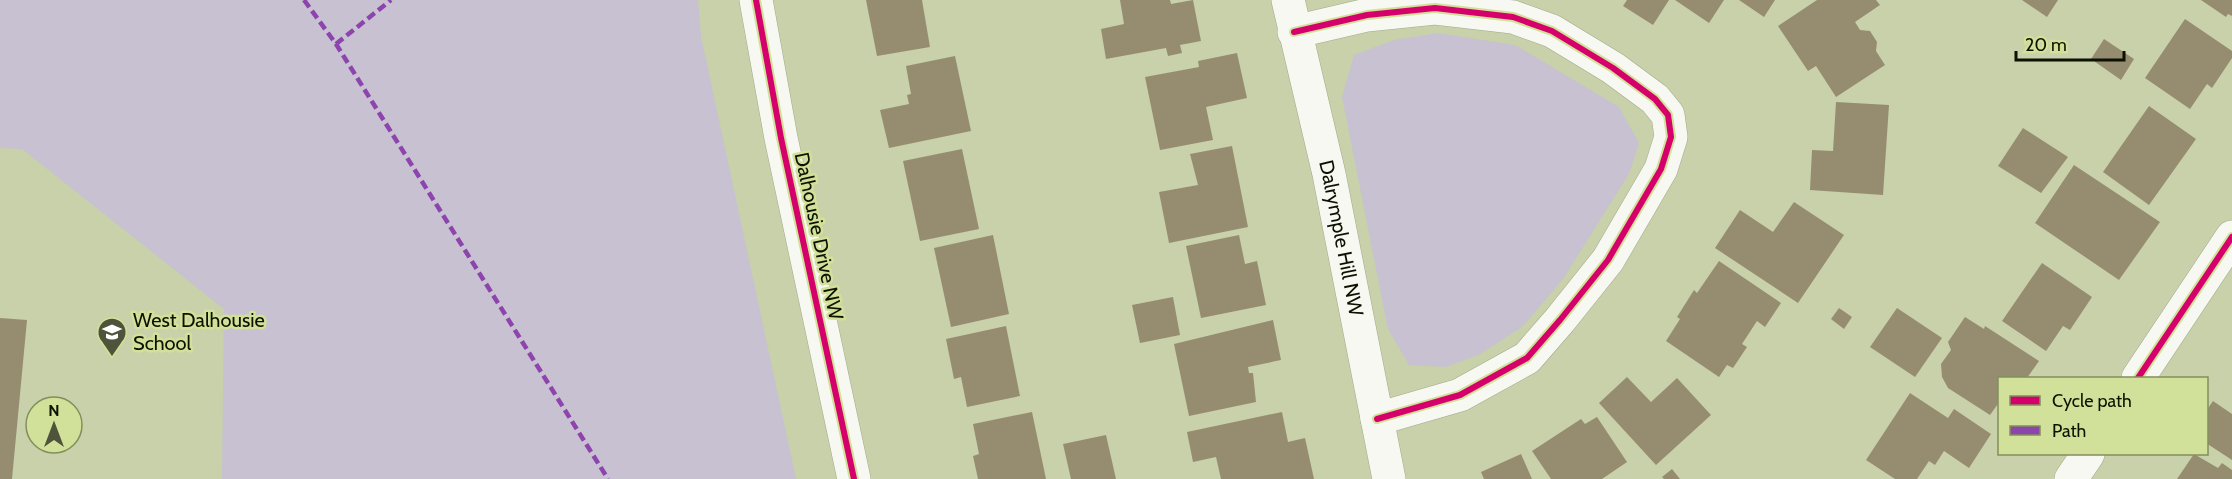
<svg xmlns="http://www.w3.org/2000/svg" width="2232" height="479" font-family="Cabin,sans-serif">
  <rect width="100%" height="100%" fill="#c8d1a9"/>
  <path fill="#c7c1d2" d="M0,0H698L701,36L796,479H222L224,309L22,149L0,148Z
    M1438,33L1515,45L1619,107L1639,143L1630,172L1563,279L1522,327L1480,354L1446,367L1409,365L1388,329L1342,97L1354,55L1394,40Z"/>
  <path fill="#968d70" d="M866,0H922L930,47L877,56Z
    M1120,0H1170L1171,4L1193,0L1201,41L1180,45L1182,53L1168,56L1166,48L1106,59L1101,29L1124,24Z
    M1627,0H1669L1653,25L1623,6Z
    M1675,0H1724L1709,23Z
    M1739,0H1775L1764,17Z
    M1817,0H1876L1880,5L1855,22L1860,30L1870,31L1877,42L1876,51L1885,65L1836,97L1816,66L1808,71L1778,26Z
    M2022,0H2058L2047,17Z
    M2201,0H2232V16L2228,14L2226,17Z
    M2185,19L2232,51V58L2212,88L2207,84L2190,109L2145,78Z
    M2104,39L2134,59L2121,80L2091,59Z
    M1237,53L1247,98L1206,107L1213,140L1160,150L1145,77L1199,67L1198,61Z
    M955,56L971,131L889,148L880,110L909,104L907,95L911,94L906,66Z
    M1836,102L1889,105L1883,195L1810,190L1812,150L1833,151Z
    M2149,106L2196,139L2149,205L2103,172Z
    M2023,128L2068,157L2041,193L1998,166Z
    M1232,146L1248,227L1169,243L1159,192L1198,185L1190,154Z
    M962,149L979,229L920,241L903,161Z
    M2074,165L2160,222L2119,280L2035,223Z
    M1794,202L1844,235L1798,303L1715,248L1740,210L1773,232Z
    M993,235L1009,314L951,327L934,248Z
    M1239,235L1245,264L1257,261L1266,305L1201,318L1186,246Z
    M1719,261L1781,303L1765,327L1757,321L1742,344L1747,347L1733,368L1727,365L1719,377L1666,341L1680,319L1677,317L1694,290L1697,293Z
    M2042,263L2092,297L2070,330L2063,326L2046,351L2002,321Z
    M1173,297L1180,335L1140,343L1132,305Z
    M1839,308L1852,317L1844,329L1831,319Z
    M1897,308L1942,338L1915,377L1870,347Z
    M1965,317L1984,329L1985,326L2039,361L2027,378H2000V401L1990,415L1948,388L1942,377L1941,364L1951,350L1948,342Z
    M0,318L27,320L12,479H0Z
    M1273,320L1281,360L1248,367L1249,373H1253L1256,402L1189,416L1174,344Z
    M1006,326L1020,396L967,407L961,377L954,379L946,339Z
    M1627,377L1651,402L1677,378L1711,415L1656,465L1599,403Z
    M1910,393L1948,418L1954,409L1991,434L1969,468L1944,451L1935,465L1929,461L1917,479H1895L1866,460Z
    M2213,401L2232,414V460L2206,443V411Z
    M1032,412L1046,479H978L973,456L979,454L973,424Z
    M1282,412L1288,442L1305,438L1314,479H1221L1216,457L1193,462L1187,432Z
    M1597,417L1627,462L1602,479H1551L1532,451L1581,419L1585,424Z
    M1106,435L1116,479H1071L1063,444Z
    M1521,454L1532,479H1484L1481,472Z
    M2194,454L2218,468L2222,463L2232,470V479H2177Z
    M1672,469L1680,479H1664L1662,477Z"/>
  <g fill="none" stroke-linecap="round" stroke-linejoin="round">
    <g stroke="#a2a98a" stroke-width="34">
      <g id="minor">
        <path d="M756,0L781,138L854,479"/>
        <path id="s1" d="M1288,0L1329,174L1389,479"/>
        <path d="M1294,32L1367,15L1435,8L1513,17L1552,31L1613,68L1655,99L1668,115L1671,137L1661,169L1608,260L1560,320L1527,358L1460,395L1377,419"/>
        <path d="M2138,378L2232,237"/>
        <path d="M2071,479L2088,454"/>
      </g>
    </g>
    <use href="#minor" stroke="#f7f8f2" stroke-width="33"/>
    <path stroke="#8e44ad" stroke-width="4.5" stroke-dasharray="9 4.5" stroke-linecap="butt" d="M304,0L336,44L608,479
      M336,44L391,0"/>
    <g stroke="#d2e199" stroke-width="10">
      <path id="cycleway" d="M756,0L781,138L854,479
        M1294,32L1367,15L1435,8L1513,17L1552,31L1613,68L1655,99L1668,115L1671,137L1661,169L1608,260L1560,320L1527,358L1460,395L1377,419
        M2138,378L2232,237"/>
    </g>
    <use href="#cycleway" stroke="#d6006c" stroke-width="6"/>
  </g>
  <defs>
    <g id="school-pin" transform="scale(1.5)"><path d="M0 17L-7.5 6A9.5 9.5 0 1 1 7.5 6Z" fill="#4e543b" stroke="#d2e199"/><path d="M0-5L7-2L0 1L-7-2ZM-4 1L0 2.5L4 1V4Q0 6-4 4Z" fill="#fff"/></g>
  </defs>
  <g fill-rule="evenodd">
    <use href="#school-pin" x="112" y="332"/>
  </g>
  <g text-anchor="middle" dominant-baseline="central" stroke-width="5" stroke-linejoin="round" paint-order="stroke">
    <g font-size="20" fill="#0d1100" stroke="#d2e199">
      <text transform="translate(819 236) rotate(78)">Dalhousie Drive NW</text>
      <text stroke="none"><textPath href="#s1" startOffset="244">Dalrymple Hill NW</textPath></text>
    </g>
    <g font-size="20" fill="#0d1100" stroke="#d2e199" text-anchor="start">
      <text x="133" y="320">West Dalhousie<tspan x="133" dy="23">School</tspan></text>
    </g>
  </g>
  <rect x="1998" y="377" width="210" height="78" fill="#d2e199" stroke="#838e5c" stroke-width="1.5"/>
  <rect x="2010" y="396" width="30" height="9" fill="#d6006c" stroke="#838e5c" stroke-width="1.5"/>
  <text x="2052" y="407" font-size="18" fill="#0d1100">Cycle path</text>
  <rect x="2010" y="426" width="30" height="9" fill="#8e44ad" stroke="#838e5c" stroke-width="1.5"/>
  <text x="2052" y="437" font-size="18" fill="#0d1100">Path</text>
  <g transform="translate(54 425)"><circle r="28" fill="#d2e199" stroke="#838e5c" stroke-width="1.5"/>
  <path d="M0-4.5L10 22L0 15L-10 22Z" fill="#4e543b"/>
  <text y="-9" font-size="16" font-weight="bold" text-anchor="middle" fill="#0d1100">N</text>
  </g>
  <path d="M2016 51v9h108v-9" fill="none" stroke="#0d1100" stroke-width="3"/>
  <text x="2025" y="51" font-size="18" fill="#0d1100" stroke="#d2e199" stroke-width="4.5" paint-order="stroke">20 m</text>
</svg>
